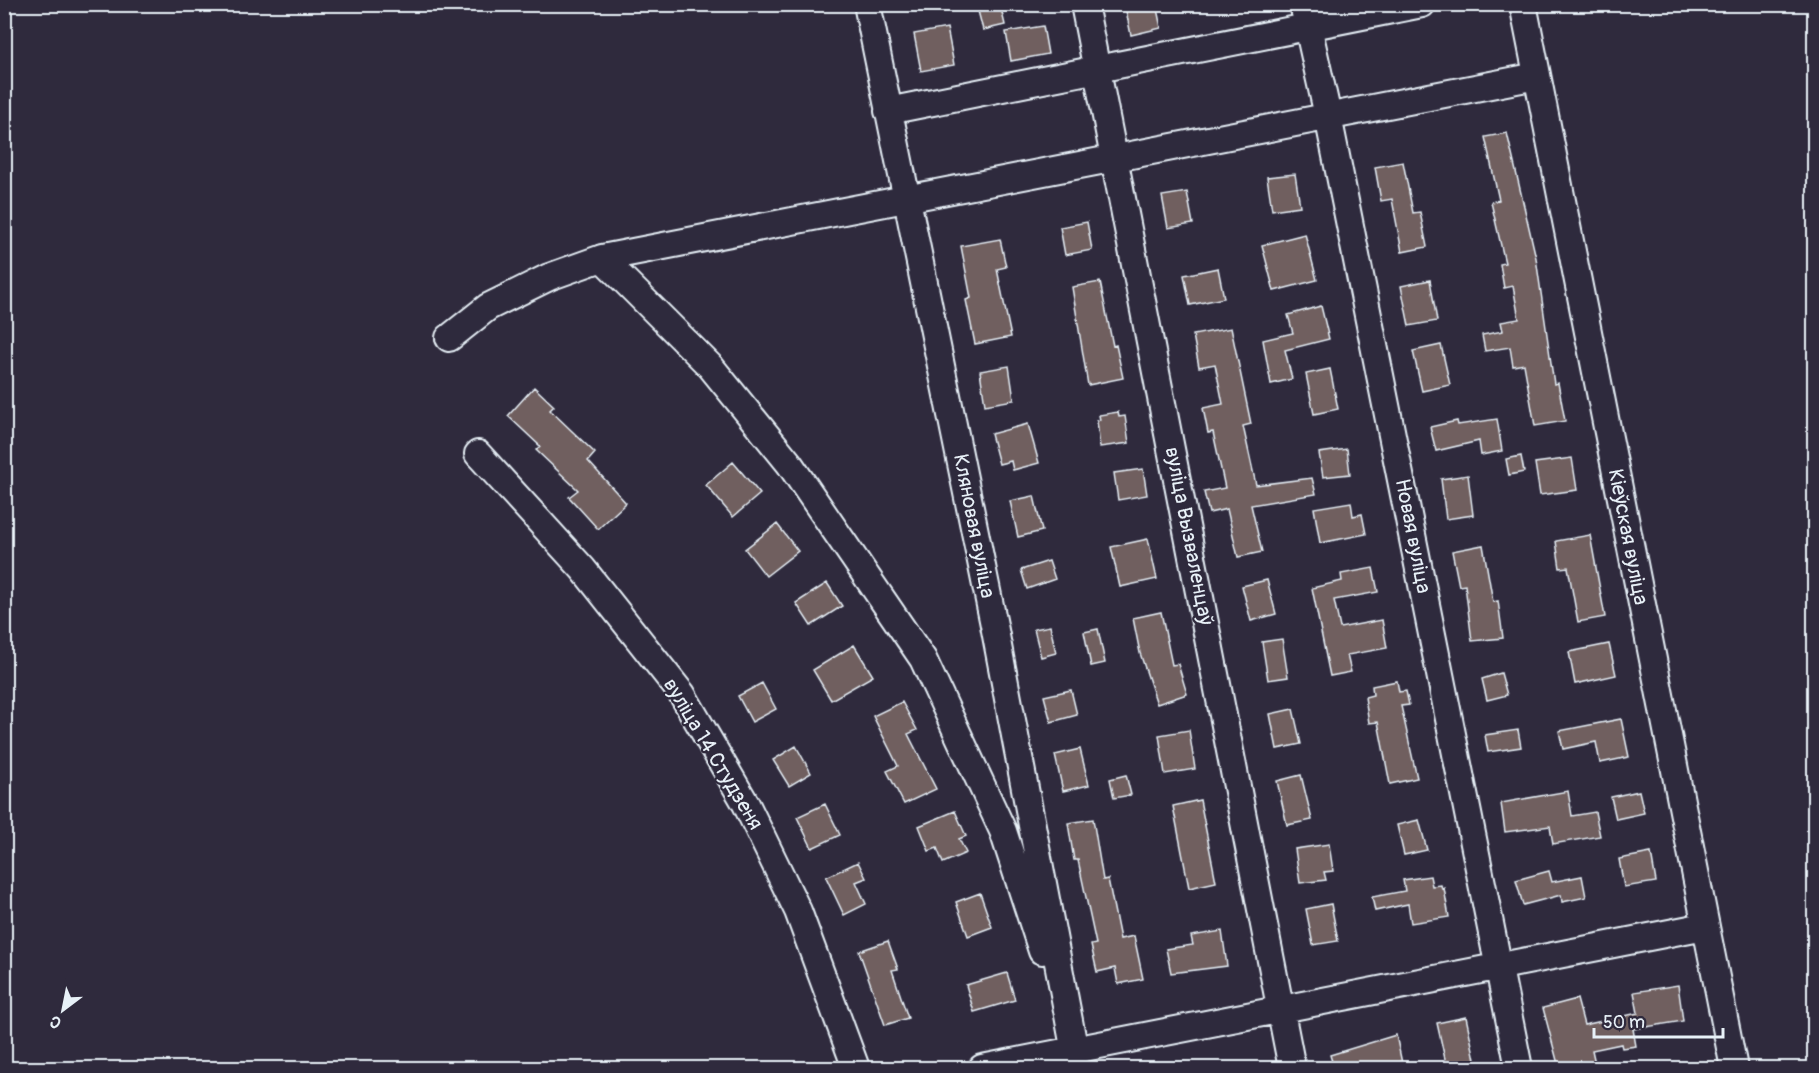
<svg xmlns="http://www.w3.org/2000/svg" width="1819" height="1073" font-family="Pangolin,sans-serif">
  <rect width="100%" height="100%" fill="#2f2a3d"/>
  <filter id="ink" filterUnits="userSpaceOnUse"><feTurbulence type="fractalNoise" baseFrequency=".0167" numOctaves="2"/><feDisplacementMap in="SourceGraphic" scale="12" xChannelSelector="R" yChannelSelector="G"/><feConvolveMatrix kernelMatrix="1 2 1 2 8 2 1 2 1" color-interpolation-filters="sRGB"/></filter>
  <g filter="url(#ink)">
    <path fill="#705e5e" stroke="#e8f1f8" stroke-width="1.5" d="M987,4H1000L1005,25L983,30L977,7Z
      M1134,4H1156L1161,28L1131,35L1125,6Z
      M1043,26L1048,54L1011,61L1006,32Z
      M947,28L954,65L921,71L914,34Z
      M1507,133L1536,258L1554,384L1558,383L1565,421L1535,426L1524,364L1513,366L1510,347L1485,351L1482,335L1503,331L1501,322L1519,319L1513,286L1504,288L1500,264L1505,263L1491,202L1499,200L1485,137Z
      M1403,162L1413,213L1420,212L1427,247L1402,252L1392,199L1381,201L1375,167Z
      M1295,174L1300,206L1272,210L1267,177Z
      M1187,192L1193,224L1168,228L1162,196Z
      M1087,222L1092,250L1065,255L1060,227Z
      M1305,234L1317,280L1274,291L1262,245Z
      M1000,239L1006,267L997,269L1011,337L975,344L966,300L971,298L961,246Z
      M1218,268L1224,298L1190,305L1184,275Z
      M1430,280L1437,321L1409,326L1401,286Z
      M1100,282L1113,346L1116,345L1123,378L1088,385L1072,287Z
      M1321,306L1329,339L1285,350L1292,379L1271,384L1263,340L1293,333L1288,315Z
      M1231,328L1251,424L1243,426L1256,485L1312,478L1316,494L1251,505L1262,552L1238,557L1227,509L1209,513L1204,492L1225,488L1213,432L1208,433L1203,408L1223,404L1215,364L1199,367L1193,335Z
      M1441,345L1450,385L1422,391L1413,351Z
      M1009,366L1014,400L985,405L980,371Z
      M1330,369L1338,409L1314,414L1306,374Z
      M534,387L554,406L550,410L595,453L588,461L626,503L598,529L569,497L578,490L536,450L540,446L508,416Z
      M1118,412L1119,417L1125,416L1129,443L1100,447L1097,421L1100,420L1099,415Z
      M1497,419L1502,451L1481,455L1479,441L1436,451L1430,427L1457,421L1458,425Z
      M1028,424L1039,463L1013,470L1011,461L999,464L991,434Z
      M1347,449L1350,474L1323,477L1319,453Z
      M1521,456L1524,472L1509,475L1506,459Z
      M1572,458L1577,490L1540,495L1535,463Z
      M733,462L760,494L733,517L706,485Z
      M1143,469L1147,495L1118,500L1114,473Z
      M1468,475L1473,515L1446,519L1441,479Z
      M1034,496L1042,531L1018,537L1010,501Z
      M1351,502L1353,516L1362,514L1366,534L1320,543L1314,508Z
      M777,524L798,551L766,576L745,549Z
      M1590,535L1605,617L1578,622L1568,567L1560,568L1556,541Z
      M1148,539L1157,579L1120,587L1111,547Z
      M1483,545L1493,602L1498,601L1503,638L1472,641L1465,585L1459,586L1452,551Z
      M1049,561L1055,579L1027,589L1021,570Z
      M1373,568L1378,592L1334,600L1340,628L1382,620L1387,648L1347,655L1351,672L1330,676L1312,588L1342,581L1341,574Z
      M1267,580L1276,614L1251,621L1242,586Z
      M827,583L842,606L811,626L796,603Z
      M1161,612L1172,665L1178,664L1187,694L1157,704L1140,653L1133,618Z
      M1050,626L1056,653L1041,657L1034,629Z
      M1098,629L1105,663L1091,666L1084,632Z
      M1282,639L1288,677L1268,680L1262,642Z
      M1609,644L1616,675L1575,684L1569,652Z
      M854,645L873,676L831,700L813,670Z
      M1501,673L1507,695L1487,700L1482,679Z
      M1397,681L1399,692L1406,691L1409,705L1401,706L1417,778L1390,784L1378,722L1369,723L1365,697L1373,695L1372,686Z
      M762,683L776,709L752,722L738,696Z
      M1071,690L1077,715L1051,722L1044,696Z
      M902,702L917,730L908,734L936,789L904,804L887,771L898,766L873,716Z
      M1293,709L1301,744L1277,749L1270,714Z
      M1621,719L1629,757L1600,763L1596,742L1563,749L1559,731Z
      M1189,730L1195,769L1165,774L1159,735Z
      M1518,730L1521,747L1488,752L1485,735Z
      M796,746L811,773L789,786L773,760Z
      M1080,749L1089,785L1063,791L1055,755Z
      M1126,775L1131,795L1114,798L1110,779Z
      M1301,775L1312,820L1287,825L1277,781Z
      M1568,791L1572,816L1595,812L1600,836L1553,844L1550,826L1505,832L1501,803Z
      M1639,791L1644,813L1616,819L1611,797Z
      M1200,800L1216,882L1189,888L1173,806Z
      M825,804L840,835L812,848L797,817Z
      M955,811L966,836L959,839L966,853L943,863L937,848L929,851L919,826Z
      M1093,819L1103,880L1108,879L1120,939L1134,936L1143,979L1118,984L1115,968L1097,972L1091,945L1096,944L1078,860H1074L1068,823Z
      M1419,820L1427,850L1404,855L1397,825Z
      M1329,844L1333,871L1324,872L1326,880L1300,883L1295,849Z
      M1651,853L1656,882L1624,887L1619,859Z
      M858,862L866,878L856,882L866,904L844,915L826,877Z
      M1549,871L1552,882L1582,876L1586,897L1562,902L1561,895L1523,905L1516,880Z
      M1430,876L1432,886L1441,885L1442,889L1444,888L1449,917L1411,923L1408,904L1375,911L1372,897L1405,891L1403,880Z
      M980,893L992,927L968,936L956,902Z
      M1331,904L1338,941L1313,945L1306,909Z
      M1222,931L1227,966L1171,973L1166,949L1193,945L1191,936Z
      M888,941L898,969L892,970L908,1018L885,1025L859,951Z
      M1007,973L1015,1000L974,1012L966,985Z
      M1678,985L1683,1021L1633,1029L1636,1046L1622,1048L1621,1044L1592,1050L1596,1068H1559L1543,1008L1577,999L1584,1025L1638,1013L1634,992Z
      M1466,1017L1476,1064L1447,1068L1437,1023Z
      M1396,1035L1403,1068H1334L1330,1055Z"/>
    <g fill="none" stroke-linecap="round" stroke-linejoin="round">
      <g stroke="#e8f1f8" stroke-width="30">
        <path id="minor" d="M867,4L994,625L1078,1068
          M1084,4L1292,1068
          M1303,4L1328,116L1519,1068
          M1523,4L1734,1068
          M888,111L1422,4
          M602,258L711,367L789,463L923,659L1003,831L1042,951
          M449,338L488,307L549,277L602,258L1537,76
          M478,454L583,569L682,694L746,804L798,911L856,1068
          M982,1068L1705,926"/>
      </g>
      <use href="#minor" stroke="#2f2a3d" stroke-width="26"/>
    </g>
  </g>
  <g text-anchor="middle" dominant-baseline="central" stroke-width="4.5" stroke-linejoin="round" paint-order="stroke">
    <g font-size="21" fill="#e8f1f8" stroke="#2f2a3d">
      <text transform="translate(974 526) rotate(79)">Кляновая вуліца</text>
      <text transform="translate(1189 536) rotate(79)">вуліца Вызваленцаў</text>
      <text transform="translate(1413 536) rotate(79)">Новая вуліца</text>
      <text transform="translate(1628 537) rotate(79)">Кіеўская вуліца</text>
      <text transform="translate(713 754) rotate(59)">вуліца 14 Студзеня</text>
    </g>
  </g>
  <rect width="1819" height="1073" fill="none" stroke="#2f2a3d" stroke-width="24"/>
  <rect x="12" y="12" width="1795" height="1049" fill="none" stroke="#e8f1f8" stroke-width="2" filter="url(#ink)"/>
  <g transform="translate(63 1010) rotate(212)" stroke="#2f2a3d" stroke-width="4.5" paint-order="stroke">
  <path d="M0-4.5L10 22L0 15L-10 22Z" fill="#e8f1f8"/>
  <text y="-9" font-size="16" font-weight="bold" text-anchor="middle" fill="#e8f1f8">С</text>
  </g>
  <path d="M1594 1028v9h129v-9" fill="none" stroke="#e8f1f8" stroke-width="3"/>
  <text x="1603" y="1028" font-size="18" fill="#e8f1f8" stroke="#2f2a3d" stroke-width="4.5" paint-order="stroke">50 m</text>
</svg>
